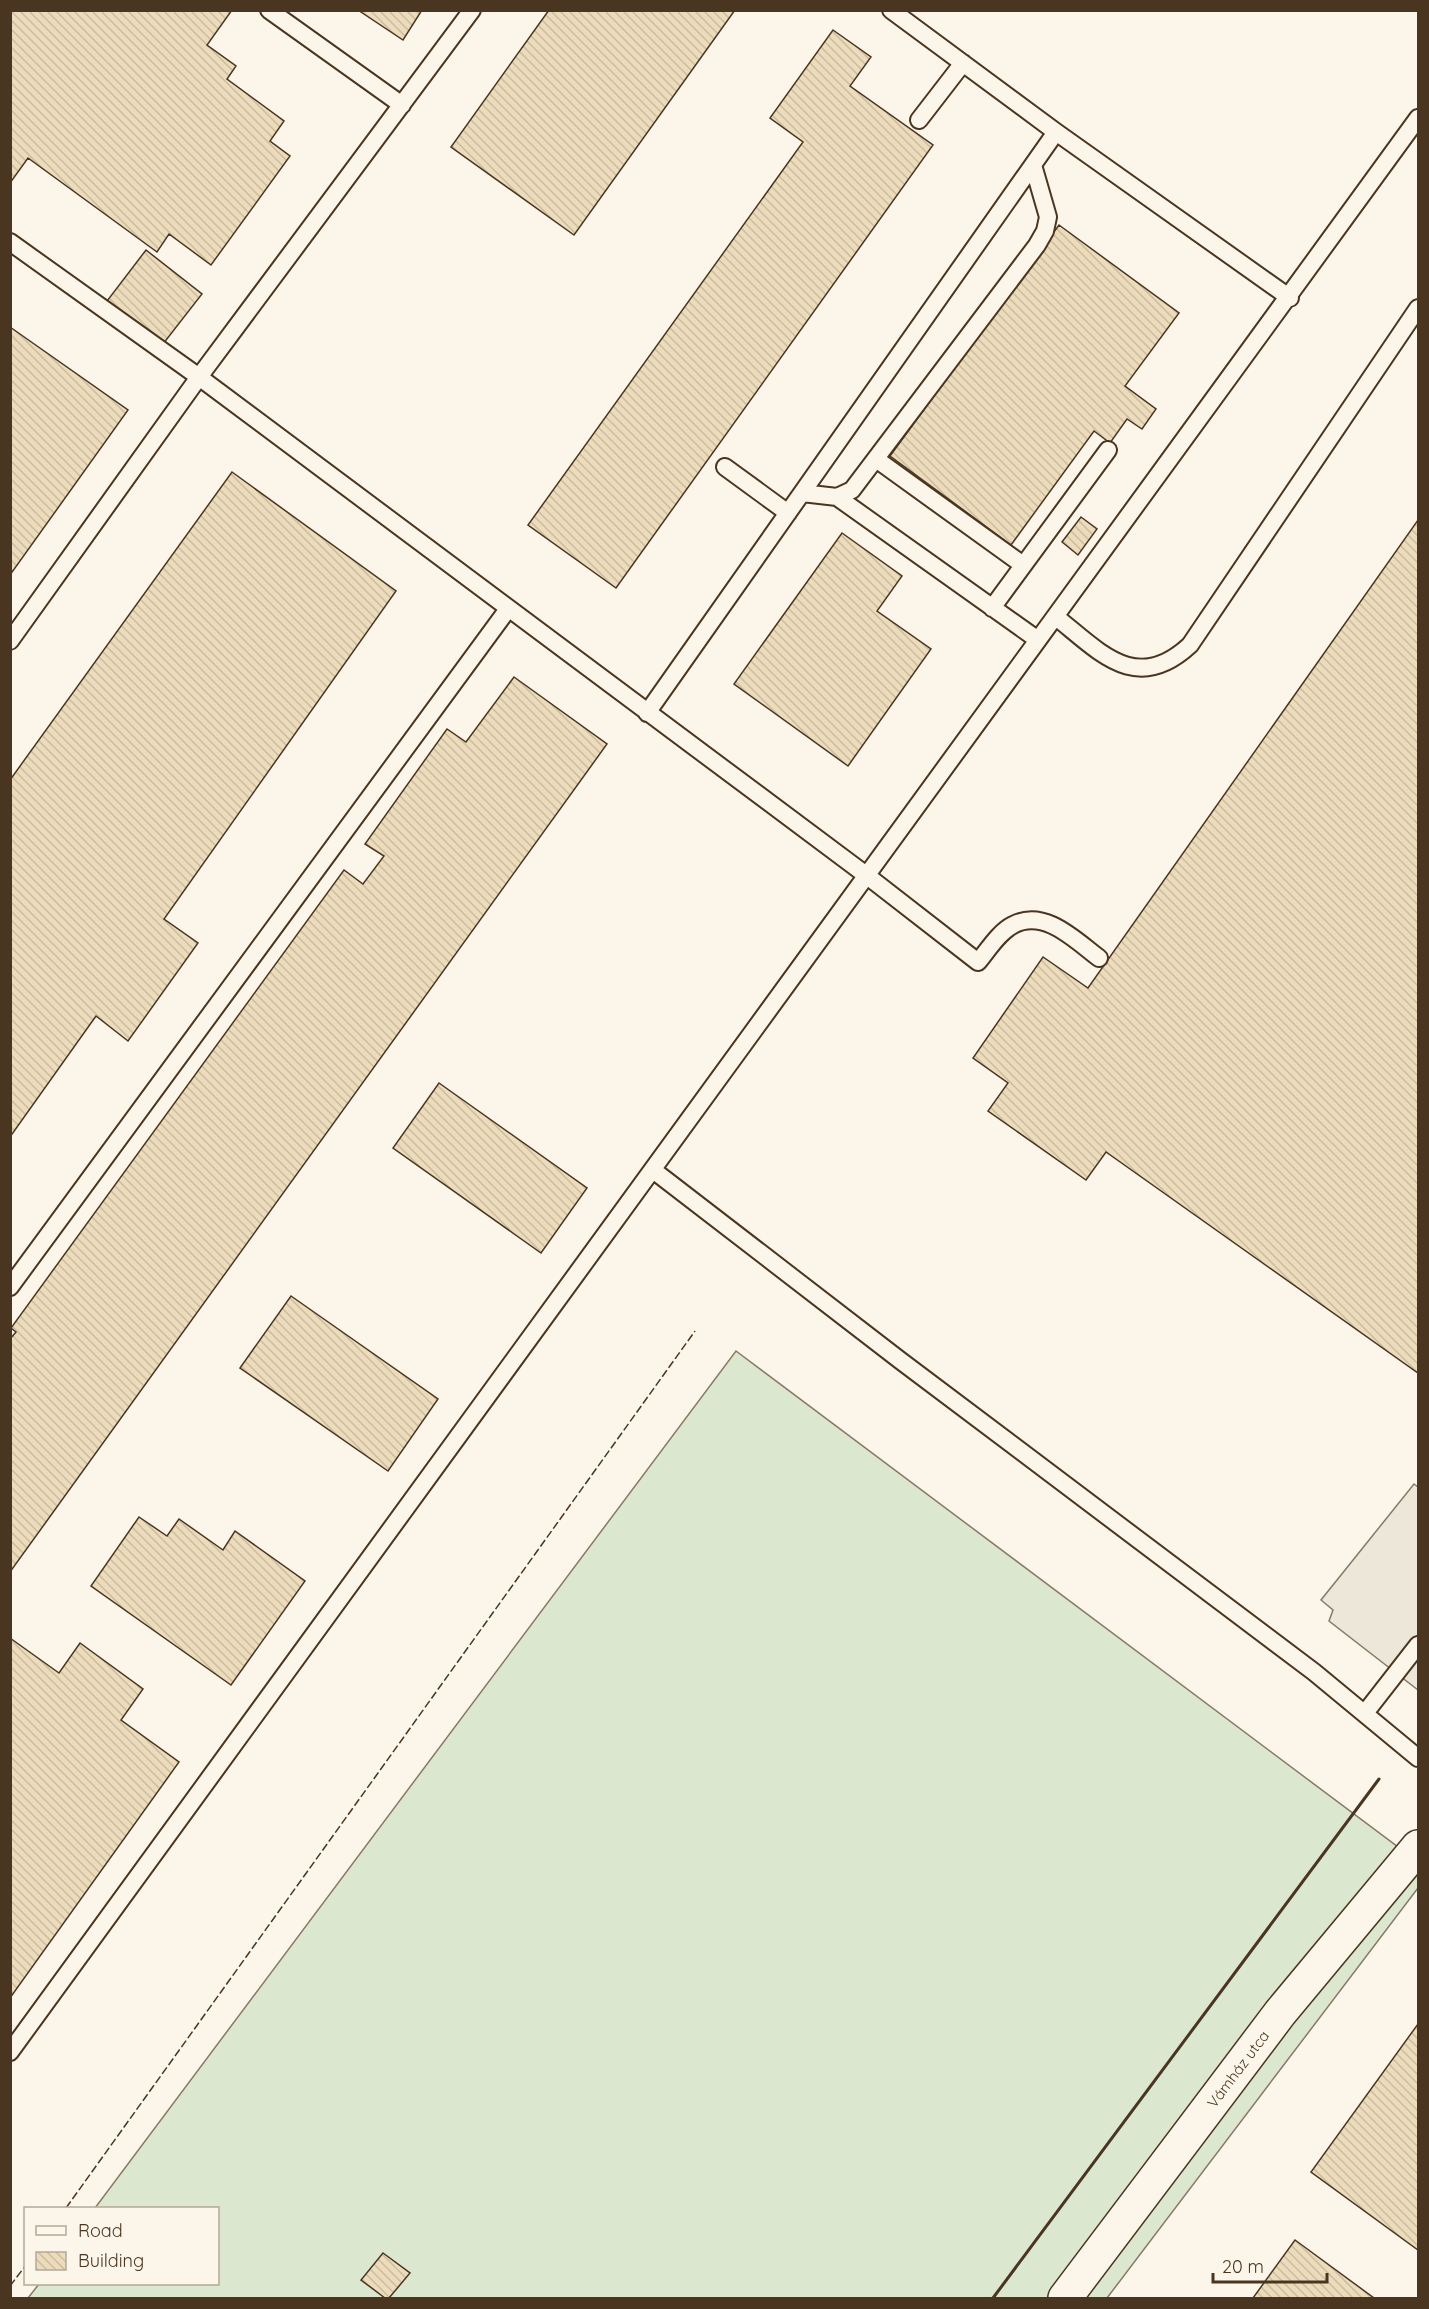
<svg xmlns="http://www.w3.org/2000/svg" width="1429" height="2309" font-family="Quicksand,sans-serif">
  <defs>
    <pattern id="building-back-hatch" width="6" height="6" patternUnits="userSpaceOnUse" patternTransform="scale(1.5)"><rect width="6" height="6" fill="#ecdcbc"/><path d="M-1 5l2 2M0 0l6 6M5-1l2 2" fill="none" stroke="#ccbda1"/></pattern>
  </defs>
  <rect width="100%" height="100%" fill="#fbf6e9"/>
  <path fill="#dce7d0" stroke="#887966" stroke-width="1.5" d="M736,1351L1418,1862V1888L1107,2298H28L39,2284H218V2208H95Z"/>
  <path fill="#ede7d9" stroke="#887966" stroke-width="1.5" d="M1414,1484L1418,1487V1690L1329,1621L1333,1610L1321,1600Z"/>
  <path fill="url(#building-back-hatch)" stroke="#4a3520" stroke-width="1.5" d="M10,10H232L207,45L236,66L227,79L284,121L270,141L290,156L211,265L169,234L157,252L28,158L10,183Z
    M358,10H422L403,40Z
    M549,10H735L574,235L451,147Z
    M833,30L871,57L850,86L933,145L616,588L528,525L803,142L770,118Z
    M1059,225L1179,313L1125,386L1156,409L1142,429L1127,419L1110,443L1094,431L1011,545L890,456Z
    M146,250L202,294L163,344L107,301Z
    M10,327L128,410L10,575Z
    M232,472L396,591L164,919L198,943L128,1041L96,1016L10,1137V780Z
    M1081,517L1097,529L1078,555L1062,542Z
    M1418,520V1373L1106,1152L1086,1180L988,1111L1008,1083L973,1058L1043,957L1088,988Z
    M842,533L902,576L877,611L931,649L848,766L734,684Z
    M514,677L607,744L10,1572V1339L16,1332L11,1328L344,870L363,884L384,856L365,844L447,729L466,742Z
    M439,1083L587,1188L541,1253L393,1148Z
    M291,1296L438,1399L388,1471L240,1368Z
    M139,1517L167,1536L179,1519L223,1550L235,1531L305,1581L231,1685L91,1586Z
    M10,1638L59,1673L80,1643L143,1689L121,1720L179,1762L10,1998Z
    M1418,2024V2250L1311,2172Z
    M1295,2240L1374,2298H1253Z
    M383,2253L410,2273L389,2298H385L361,2280Z"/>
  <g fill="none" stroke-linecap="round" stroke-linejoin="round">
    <g stroke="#4a3520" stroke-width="20">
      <path id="service" d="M269,10L402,105
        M891,10L1056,132L1290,298
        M919,120L963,63
        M10,242L199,377L866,875L978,962C988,950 999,932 1013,925C1045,908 1076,941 1099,958
        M876,459L1023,565
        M725,467L788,513
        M802,493L837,497L852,490L1037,245L1045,231L1048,217L1033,165
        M837,497L1038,640
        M992,608L1108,450
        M1056,617C1100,652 1136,695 1190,645L1418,308
        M10,641L199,377L472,10
        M647,713L1056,132
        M653,1170L901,1361L1314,1672L1418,1758
        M10,1287L508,609
        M1365,1713L1418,1645
        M10,2052L1418,118"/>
    </g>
    <g stroke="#4a3520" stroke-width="36">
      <path id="minor" d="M1065,2298L1280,2013L1418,1847"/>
    </g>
    <use href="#service" stroke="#fbf6e9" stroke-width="16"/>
    <use href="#minor" stroke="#fbf6e9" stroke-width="33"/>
    <path stroke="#4a3520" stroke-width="1.5" stroke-dasharray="8 3" stroke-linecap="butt" d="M66,2208L695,1331
      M10,2286L26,2265"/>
    <path stroke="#4a3520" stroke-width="3" d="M993,2298L1379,1779"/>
  </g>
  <g text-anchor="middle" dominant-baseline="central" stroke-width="4.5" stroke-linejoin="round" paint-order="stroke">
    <g font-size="15" fill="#4a3520" stroke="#fbf6e9">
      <text transform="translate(1238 2069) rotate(-53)">Vámház utca</text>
    </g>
  </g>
  <rect width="1429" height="2309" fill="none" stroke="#4a3520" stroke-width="24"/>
  <rect x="24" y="2207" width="195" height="78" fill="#fbf6e9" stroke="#b4a999" stroke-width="1.5"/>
  <rect x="36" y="2226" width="30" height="9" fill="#fbf6e9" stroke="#b4a999" stroke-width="1.5"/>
  <text x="78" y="2237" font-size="18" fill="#4a3520">Road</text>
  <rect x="36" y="2252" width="30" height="18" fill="url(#building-back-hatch)" stroke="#b4a999" stroke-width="1.5"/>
  <text x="78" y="2267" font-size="18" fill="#4a3520">Building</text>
  <path d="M1213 2273v9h114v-9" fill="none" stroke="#4a3520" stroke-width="3"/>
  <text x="1222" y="2273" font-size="18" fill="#4a3520" stroke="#fbf6e9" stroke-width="4.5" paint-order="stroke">20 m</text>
</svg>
